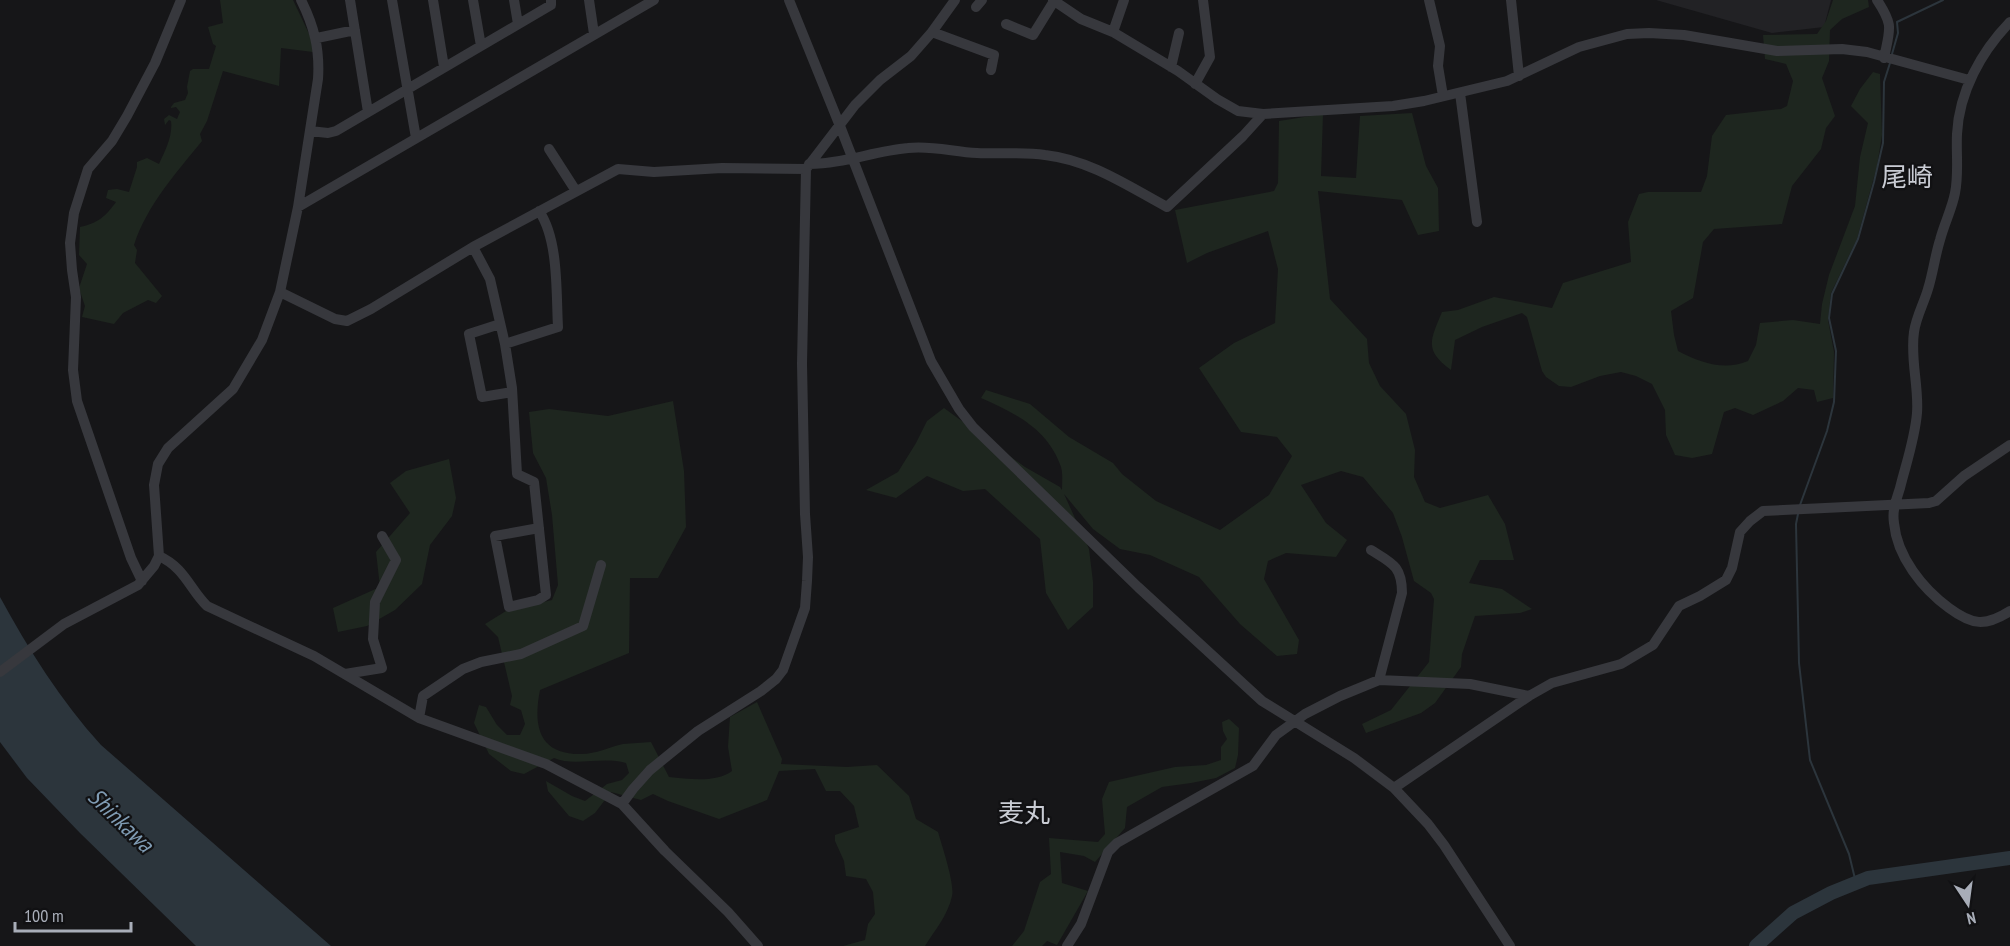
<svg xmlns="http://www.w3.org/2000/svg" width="2010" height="946" font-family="'PT Sans Narrow','Noto Sans JP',sans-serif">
  <rect width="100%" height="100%" fill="#161618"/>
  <path fill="#222225" d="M1656,0H1831L1824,27L1772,33Z"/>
  <path fill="#1e261f" d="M220,0H293L311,38L313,52L281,48L279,86L223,71L207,121L200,134L202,141C176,173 147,205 134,245L137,250L135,263L162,296L156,303L148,300L123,313L114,324L82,317L85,306L79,288L87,264L79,255L80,227C98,223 105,217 116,202L106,198L108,190L117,189L129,192L137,167V162L147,158L159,164C165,151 173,136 171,121L169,120L165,125L164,119L169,115L177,119L180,112L176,107L171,108V107L174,103L185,100L188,93L187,87L190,71L193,69H209L216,46L213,44L208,27L223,23Z
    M1833,0H1868L1869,7L1842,19L1830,30L1829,61L1822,78L1835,116L1826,128L1821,149L1792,186L1782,224L1714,229L1703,242L1693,298L1671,311L1674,335L1678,351C1701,363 1724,371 1748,361L1756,345L1760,323L1793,320L1820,324L1822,304L1829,275L1855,206L1860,157L1868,123L1851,106L1860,89L1873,72L1880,74L1882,135L1877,166L1857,239L1831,293L1828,320L1834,352L1833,398L1817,402L1814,390L1798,388L1783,401L1753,415L1735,408L1724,412L1712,454L1692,458L1675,455L1666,435L1665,410L1652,384L1636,376L1621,372L1600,376L1571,387L1559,386L1546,377L1542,371L1527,317L1522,313L1482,327L1455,340L1451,370C1423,350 1431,339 1442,312L1458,310L1494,297L1552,308L1563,283L1631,262L1628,222L1639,194L1648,192H1701L1707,176L1712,136L1726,115L1781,109L1787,106L1793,81L1786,64L1765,59L1763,35L1817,34L1826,21Z
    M1412,113L1426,166L1438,188L1439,231L1418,235L1402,200L1318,191L1330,299L1367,339L1369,363L1380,386L1406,414L1415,450L1414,477L1425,502L1440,508L1488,495L1505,524L1514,560H1480L1469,583L1502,589L1532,609L1520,613L1475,616L1462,654L1461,667L1435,703L1421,713L1366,733L1362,724L1391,710L1429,662L1434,599L1431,593L1414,581L1402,537L1393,513L1363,477L1341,471L1301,485L1326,523L1347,540L1336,557L1286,553L1268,561L1264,579L1299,640L1297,654L1277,656L1240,624L1199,577L1150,555L1120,549L1093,529L1064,494L1089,549L1093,582V607L1068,630L1046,593L1040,539L985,489L963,491L927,476L896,498L866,490L898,472L916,443L927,421L944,408L1025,467L1060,487L1062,490C1062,483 1063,474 1061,467C1048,429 1015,413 981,398L986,390L1030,404L1069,437L1113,463L1122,474L1156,501L1220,530L1269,495L1292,456L1277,437L1241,432L1199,368L1234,343L1275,323L1278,269L1268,231L1207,253L1187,263L1175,210L1274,191L1278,183L1279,121L1323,114L1321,176L1356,178L1360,116Z
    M673,401L684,471L686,527L658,578H630L629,653L540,690C533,725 538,755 582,754C595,754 610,747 623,744C632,743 642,743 651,742L669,777C689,779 716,783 732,771L728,747L730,717L757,702L782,759L781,764L847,767L877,765L909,796L916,819L938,832C942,846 955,884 952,896C948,915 935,930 925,946H843L865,940L868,924L875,914L873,892L866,879L846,876L844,861L835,841V835L859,827L854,806L840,791H826L815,769L779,771L767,800L719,819L668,801L653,794L641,800L611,792L595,813L583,821L569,816L548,791L546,781L572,796L585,801L607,784L622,780L629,773L626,763C602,756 574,767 554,758L524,774L511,771L489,754L474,723L479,705L486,707L497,725L507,735H520L525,724L521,710L510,705L512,696L498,637L485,624L506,611L552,600L558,585L552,515L546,478L533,453L529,412L549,409L608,416Z
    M449,459L456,498L452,516L430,545L422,584L395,610L367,626L338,632L333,608L380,587L376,552L410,513L390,483L406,471Z
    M1229,719L1239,728L1238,755L1235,768L1216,778L1191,783L1162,787L1127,807L1125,828L1095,862L1084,856L1060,852L1062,883L1088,891L1057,945L1047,941L1042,946H1012L1024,931L1040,882L1051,874L1049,838L1098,842L1105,834L1102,799L1109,782L1175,767L1206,765L1221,760V747L1227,739L1223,731L1222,722Z"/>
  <path fill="#2c353c" d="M0,597C29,650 60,700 101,745L331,946H196L80,833L27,778L0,742Z"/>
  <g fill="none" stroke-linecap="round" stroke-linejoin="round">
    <path stroke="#2c353c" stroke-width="2" d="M1892,54L1898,33L1897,22L1943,0
      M1800,505L1827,431L1834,402L1836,351L1829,318L1832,294L1858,239L1874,182L1883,143L1884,82L1890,63
      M1798,514L1796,524L1799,663L1810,760L1849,854L1856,883"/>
    <path stroke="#2c353c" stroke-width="14" d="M1756,946L1793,913L1831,893L1868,878L2010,858"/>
    <path stroke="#37383d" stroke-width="10" d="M350,0L368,112
      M392,0L416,138
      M433,0L444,67
      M473,0L481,46
      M514,0L518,24
      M589,0L594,34
      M789,0L840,126L931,361L959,409L973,427L1138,587L1262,701L1354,758L1394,788L1428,824L1444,845L1510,946
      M1053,0L1081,19L1113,32L1178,71L1217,99L1238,111L1263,114L1393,106L1424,101L1507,81L1579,47L1627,34L1649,33L1684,35L1777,51L1842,49L1867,52L1969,80
      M1429,0L1440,46L1438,66L1443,96
      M1511,0L1519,76
      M1877,0C1894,26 1890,28 1884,58
      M976,7L982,0
      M2010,22C1981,52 1959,92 1957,134C1956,153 1959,174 1955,193C1952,209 1944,224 1940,240C1935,256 1933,273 1928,289C1924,303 1916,317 1914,332C1910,359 1919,386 1917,413C1915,438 1906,464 1900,488C1896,501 1892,510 1894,523C1897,557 1923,589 1949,608C1972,625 1985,627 2010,611
      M1006,24L1033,35L1054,1
      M932,32L994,55L991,70
      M1113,32L1124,0
      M317,38L355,30
      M1171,67L1179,33
      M1195,84L1210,57L1203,0
      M1460,93L1477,222
      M310,131L328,133L336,131L551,5V0
      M549,149L576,191
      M809,164C843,164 874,151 908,148C931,145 954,152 977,153C999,154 1023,152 1045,155C1090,160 1128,186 1167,207L1243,136L1263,114
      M298,207L654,0
      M473,247L490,279L505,344L512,388L517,474L534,482L546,595L538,600L509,607L495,536L539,528
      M280,292L335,319L347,321L371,309L473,247L618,169L654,172L722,168L806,169
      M500,324L469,334L482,397L512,392
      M505,344L558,327C556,293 559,240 539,211
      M1371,550C1392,563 1402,566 1402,593L1379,680
      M159,556C185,568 189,588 207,606L314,656L419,718L546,764L622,804L665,851L728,912L758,946
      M142,581L131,558L77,401L73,370L76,297L72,270L70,243L74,213L88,169L112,141L127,116L155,63L181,0
      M0,672L64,624L138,585L154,566L159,556L154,485L158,464L168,448L233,389L262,340L280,292L298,207L318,79C320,49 314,26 301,0
      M345,674L382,668L373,639L375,602L396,560L382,536
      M419,718L423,696L463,669L481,662L521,654L583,626L601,565
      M1394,788L1529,696L1552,683L1621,664L1653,645L1679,606L1700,596L1726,580L1732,568L1740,532L1750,521L1763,511L1929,503L1936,501L1964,476L2010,445
      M622,804L633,789L650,770L698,731L761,691L776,679L783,670L805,608L807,581L808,557L805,514L802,364L806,169L855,105L880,80L911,56L932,32L955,0
      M1067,946L1081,924L1108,852L1117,843L1253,766L1276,735L1305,714L1340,696L1379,680L1470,684L1529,696"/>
  </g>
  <g text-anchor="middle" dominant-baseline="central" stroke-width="4.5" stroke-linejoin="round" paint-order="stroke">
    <g font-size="24" font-style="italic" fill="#7f9bb3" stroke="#111113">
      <text transform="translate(121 820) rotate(44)">Shinkawa</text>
    </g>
    <g font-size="26" fill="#c9ccd4" stroke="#111113">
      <text x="1907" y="176">尾崎</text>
      <text x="1024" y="812">麦丸</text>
    </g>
  </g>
  <g transform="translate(1968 904) rotate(167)" stroke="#111113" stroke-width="4.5" paint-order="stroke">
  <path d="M0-4.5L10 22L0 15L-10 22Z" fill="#a8adb8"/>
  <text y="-9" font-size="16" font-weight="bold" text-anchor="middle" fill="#a8adb8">N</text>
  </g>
  <path d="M15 922v9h116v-9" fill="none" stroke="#a8adb8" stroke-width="3"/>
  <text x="24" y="922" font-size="18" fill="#a8adb8" stroke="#111113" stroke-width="4.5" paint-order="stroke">100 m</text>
</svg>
